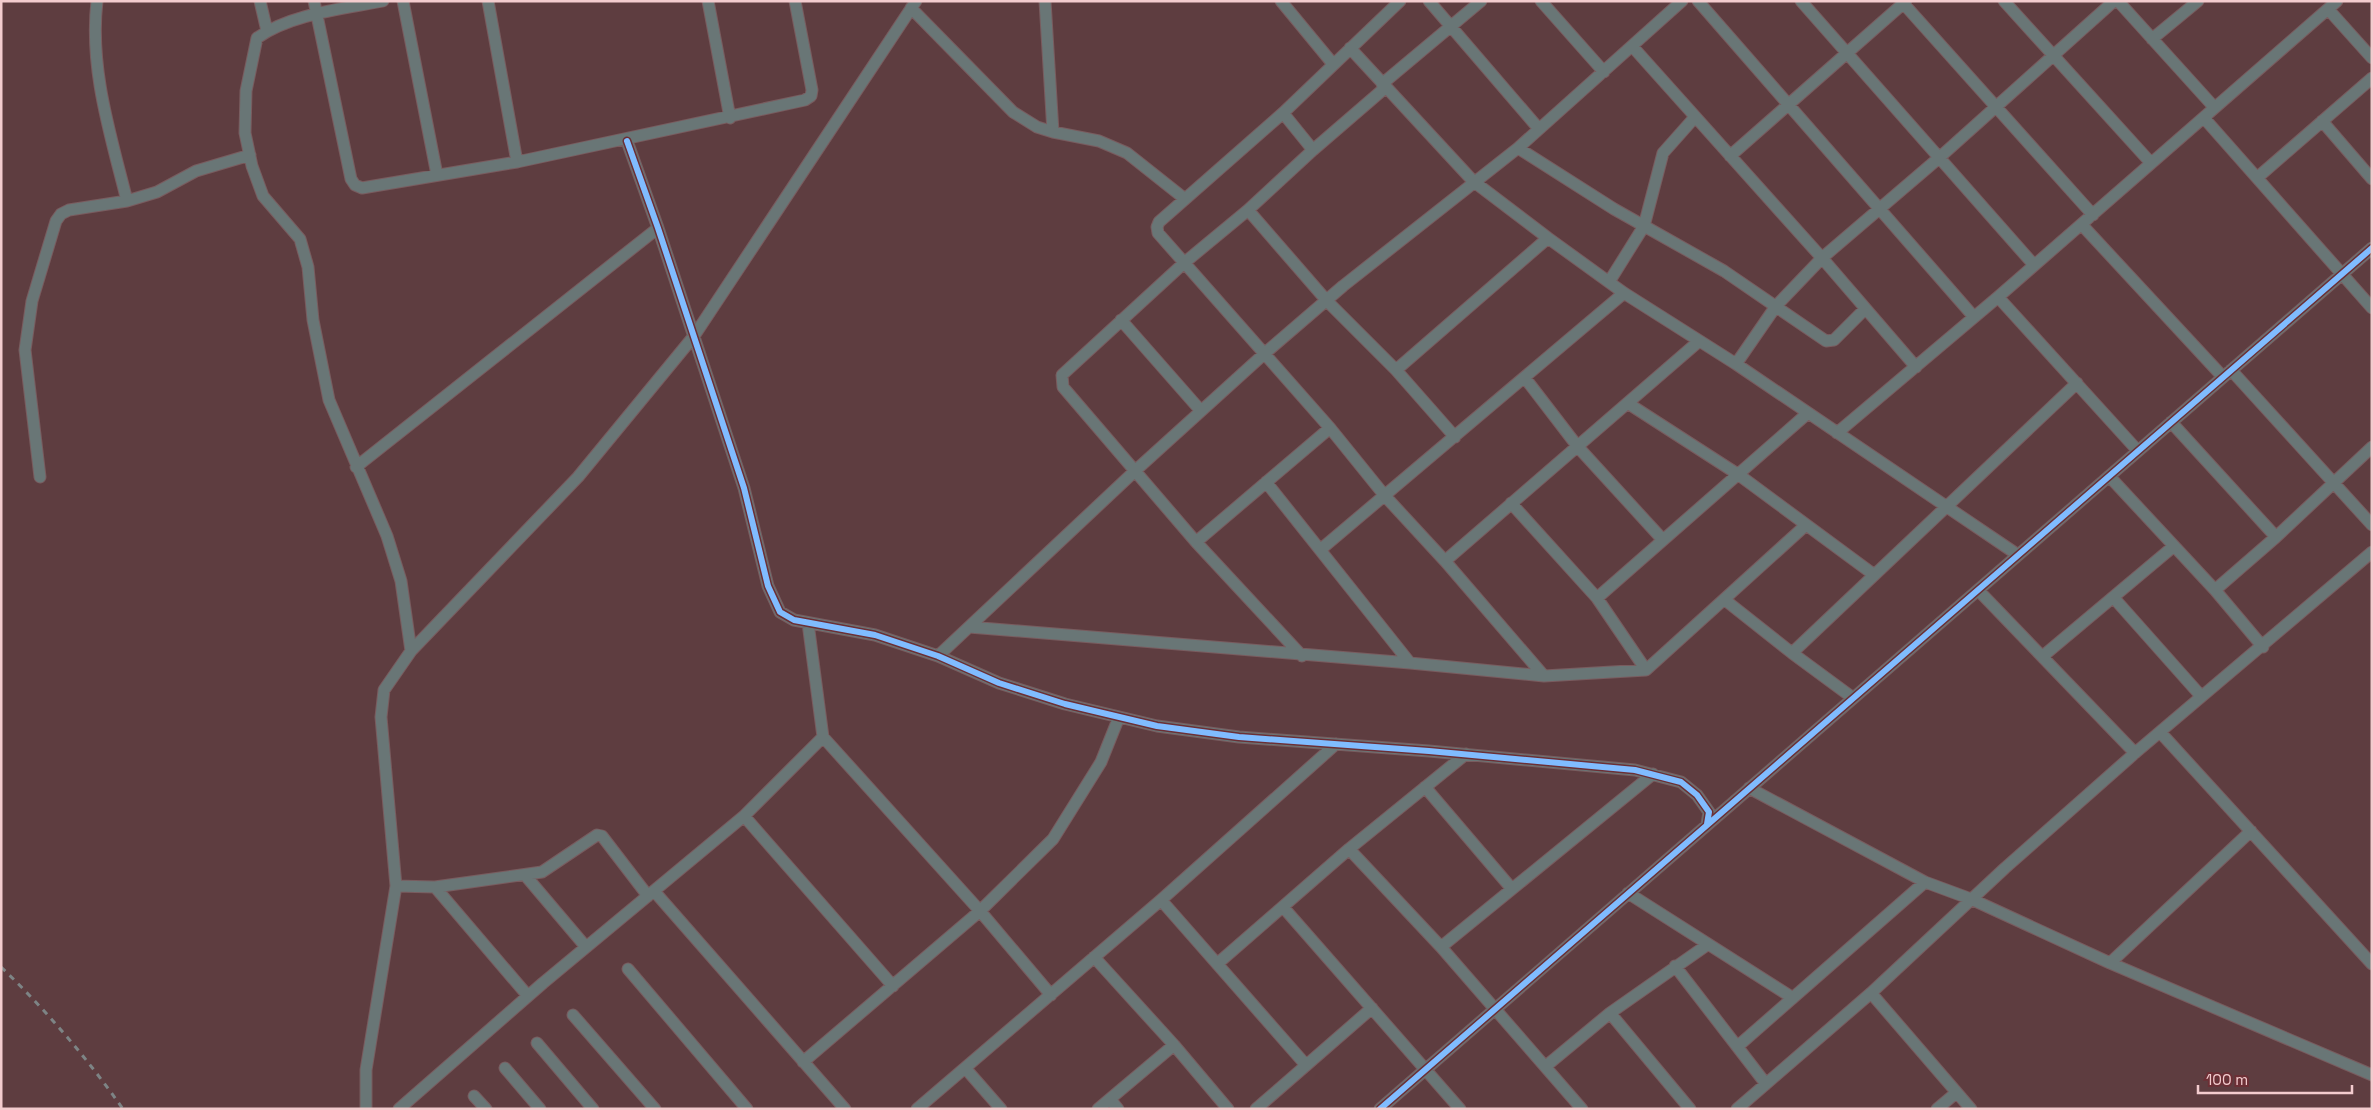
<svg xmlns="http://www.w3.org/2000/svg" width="2373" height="1110" font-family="'Space Grotesk',sans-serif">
  <rect width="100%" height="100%" fill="#5e3d40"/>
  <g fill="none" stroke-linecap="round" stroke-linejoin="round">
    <g stroke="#795c5f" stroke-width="13">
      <path id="street" d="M97,1C89,69 111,136 127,201
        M260,1L267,31
        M314,1L351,179L355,185L362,188L517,162L805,100L811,96L812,90L795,1
        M383,1C343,9 290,14 257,38L246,91L245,133L252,166L263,196L300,239L308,267L313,320L329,400L387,536L401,581L411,651
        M403,1L437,175
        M488,1L517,162
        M708,1L730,118
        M1045,1L1053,132
        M1281,1L1333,64
        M1400,1L1283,113L1159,222L1157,227L1158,233L1330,428L1385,496L1445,561L1544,676
        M1429,1L1539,129
        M1541,1L1604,72
        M1698,1L1974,317
        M1801,1L2034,265
        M2004,1L2151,163
        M2118,1L2214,107
        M1903,3L2093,215
        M911,8L1013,112L1037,127L1053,132L1099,141L1127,153L1185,199
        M2328,9L2372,58
        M2152,39L2198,1
        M1632,46L1822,258L1916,367
        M1350,48L1473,181L1548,238L1624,293L1736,364L2018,555
        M1382,84L1481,1
        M1283,113L1313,150
        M2204,118L2372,308
        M2322,121L2372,179
        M627,141L658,228L744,488L768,586L780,612L794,620L875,635L938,656L999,683L1065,704L1157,726L1239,737L1429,751L1635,770L1681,782L1697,795L1709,812L1707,824
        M1518,148L1614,209L1724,271L1826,341L1834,340L1865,309
        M1730,156L1906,1
        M2258,177L2372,78
        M1248,210L1327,301L1396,370L1455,437
        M2082,225L2223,377
        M1609,282L1644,226L1663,153L1695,117
        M1998,297L2138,451
        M1121,320L1201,411
        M1736,364L1776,306L1822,258L1940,157L2114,1
        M1396,370L1548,238
        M2231,370L2372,525
        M1525,378L1578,447L1663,540
        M1629,404L1739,475L1873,574
        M2171,422L2276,537
        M1837,433L1998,297L2337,1
        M356,467L658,228
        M2109,476L2215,590L2263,647
        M40,477L25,350L32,301L56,221L61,214L69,210L127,201L157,192L196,171L250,155
        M1266,482L1410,663
        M1511,503L1597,598L1646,670
        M1196,542L1330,428
        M1320,550L1624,293
        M1445,561L1698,342
        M1978,590L2135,753
        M2215,590L2276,537L2372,447
        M2113,597L2201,696
        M1597,598L1808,413
        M1725,600L1792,653L1853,698
        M969,627L1410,663L1544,676L1646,670L1806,525
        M1792,653L2077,383
        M938,656L1136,470L1264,354L1343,286L1518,148L1682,1
        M1302,656L1196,542L1063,387L1062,375L1184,263L1248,210L1313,150L1386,87
        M2043,656L2174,546
        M2160,732L2372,964
        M823,737L980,911L1051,995
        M1425,787L1512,889
        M1749,788L1925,882L1971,899L2110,963L2372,1075
        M744,816L893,986
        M1349,849L1441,947L1582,1109
        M525,875L586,947
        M396,886L435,887L542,872L597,835L602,836L648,896
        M435,887L528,996
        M654,891L845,1109
        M1628,893L1793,998
        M1161,900L1305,1064
        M1283,907L1460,1109
        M1441,947L1653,774
        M1094,957L1174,1045L1228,1109
        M2110,963L2251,831
        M1217,964L1349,849L1466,754
        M1675,966L1766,1084
        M628,969L747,1109
        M1871,993L1971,1109
        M1610,1013L1690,1109
        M573,1015L655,1109
        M537,1043L593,1109
        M1738,1046L1925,882
        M803,1062L980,911L1053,839L1101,762L1119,717
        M1546,1066L1610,1013L1707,945
        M505,1068L540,1109
        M966,1069L1001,1109
        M474,1096L486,1109
        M1110,1099L1118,1109
        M366,1109V1070L396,886L381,717L384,690L411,651L578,477L694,336L916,1
        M399,1109L543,983L744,816L823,737L808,623
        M917,1109L1161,900L1336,744
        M1098,1109L1174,1045
        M1256,1109L1372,1008
        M1380,1109L2372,248
        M1737,1109L1871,993L2005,868L2135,753L2372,552
        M1937,1109L1956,1093"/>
    </g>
    <use href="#street" stroke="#697676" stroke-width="11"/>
    <path stroke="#7d8485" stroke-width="3" stroke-dasharray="6 6" stroke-linecap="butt" d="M1,967C46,1010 87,1058 123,1109"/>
    <g stroke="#6c2f35" stroke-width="9">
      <path id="cycleway" d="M627,141L658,228L744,488L768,586L780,612L794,620L875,635L938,656L999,683L1065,704L1157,726L1239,737L1429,751L1635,770L1681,782L1697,795L1709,812L1707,824
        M1380,1109L2372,248"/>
    </g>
    <use href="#cycleway" stroke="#80bcff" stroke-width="6"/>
  </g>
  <rect width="2373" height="1110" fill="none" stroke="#f3ccce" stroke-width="5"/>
  <path d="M2198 1085v8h154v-8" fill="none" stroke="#f3ccce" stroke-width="2.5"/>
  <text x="2206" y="1085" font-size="15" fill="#f3ccce" stroke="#6c2f35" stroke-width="4" paint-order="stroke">100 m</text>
</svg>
